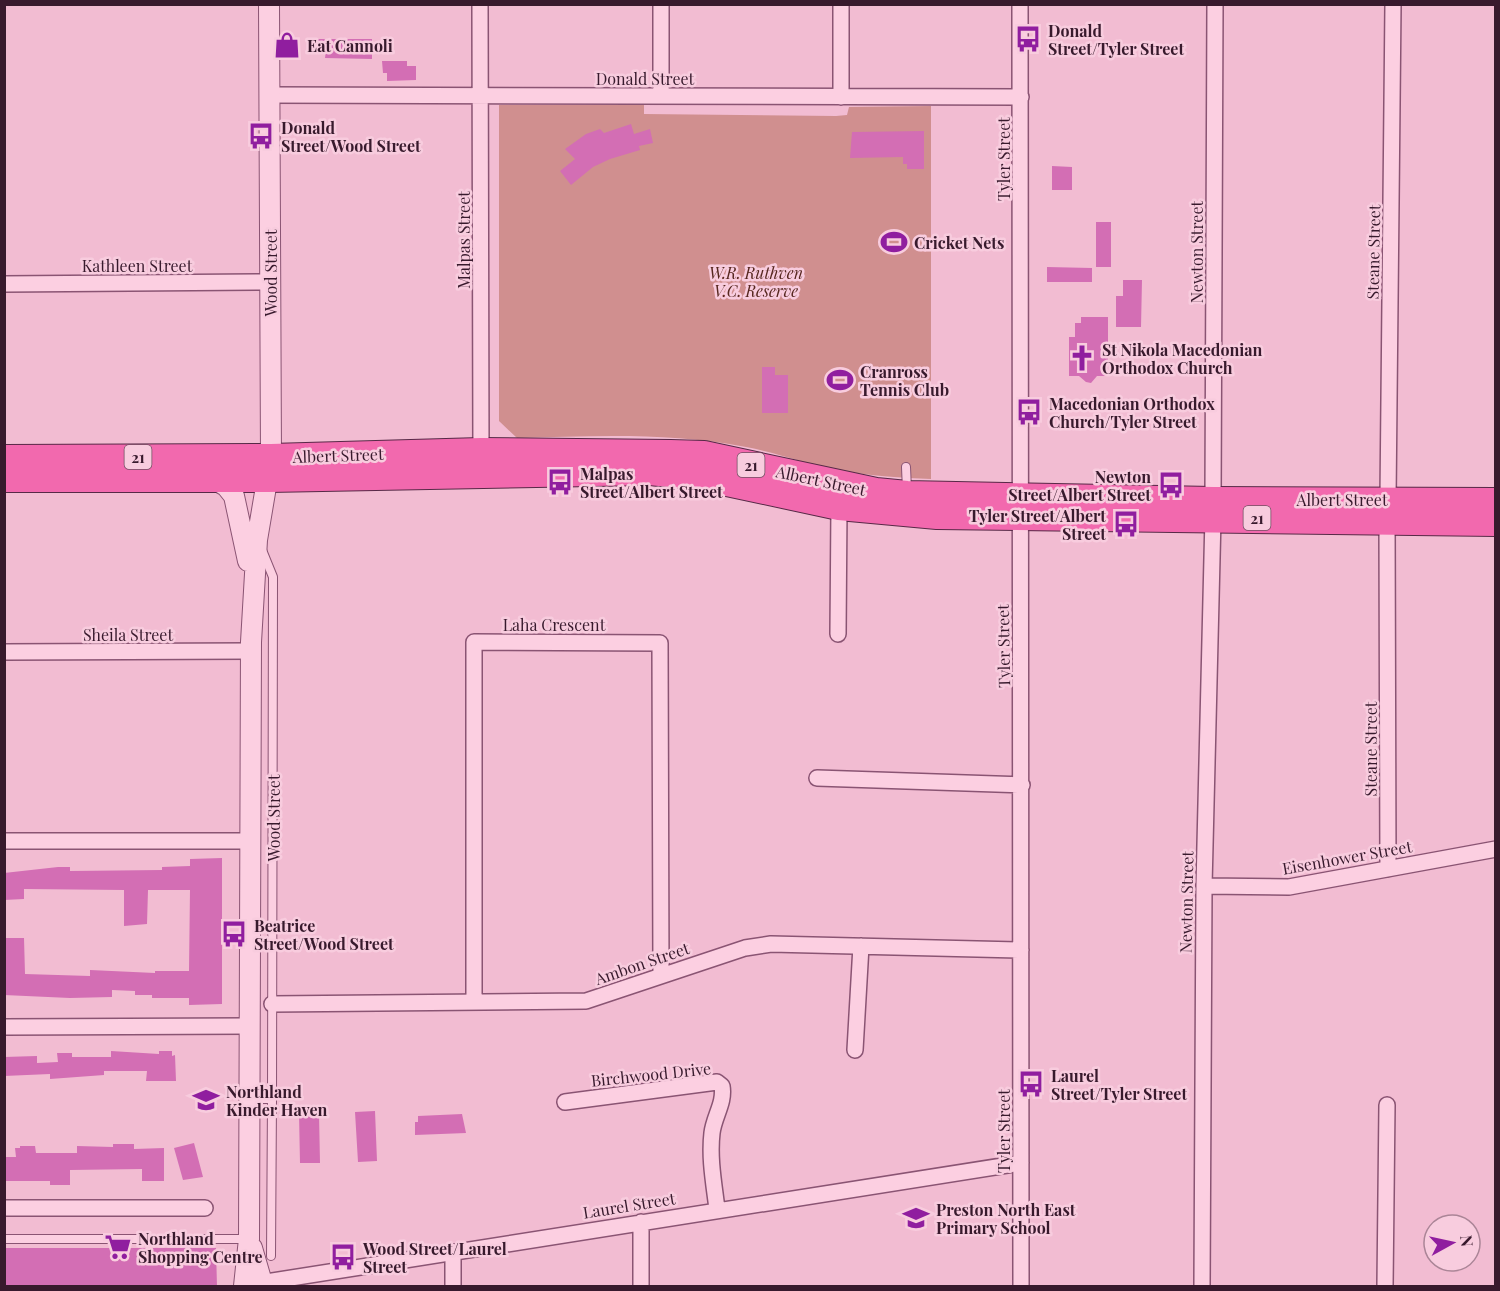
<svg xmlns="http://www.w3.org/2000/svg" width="1500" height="1291" font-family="'Playfair Display',serif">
  <rect width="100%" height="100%" fill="#f2bcd2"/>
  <path fill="#d08f8f" d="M499,105H644V114L836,116L847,115L849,107L931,106V479C901,478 873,476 844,471C811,466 779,453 746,447C669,432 594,436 517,438L499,421Z"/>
  <path fill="#d36eb4" d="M310,39H372V59L325,58L326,50H310Z
    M382,61H407V66H416V80L387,81V73H383Z
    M631,124L634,134L650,129L653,143L639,146L640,150L610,159L593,167L571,185L560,171L575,159L565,149L586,134L600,129L604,133Z
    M924,131V169H907V164H903V157L850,158L852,132Z
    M1052,166L1072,167V190H1052Z
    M1096,222H1111V267H1096Z
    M1047,267L1092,268V282H1047Z
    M1123,280H1142L1141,327H1116V296H1123Z
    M1081,317H1108V376H1097L1091,383L1086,382L1079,376H1069V337H1075V323H1081Z
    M762,367H775V375H788V413H762Z
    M222,858V1004L189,1005V998H152V995H135V991L112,990V997L70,998L4,995V938H24L25,974L90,976V970L155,973V971H189L190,890H148L147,924L124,926V890L24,889V899L4,900V873L58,867H70V871L162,870V867L190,866V859Z
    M111,1051L159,1054V1051H172V1056L175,1055L176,1081H146L147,1071H104V1075L50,1079V1074L4,1076V1057L37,1056V1063L58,1062L57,1053H72V1057H111Z
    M375,1111L377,1161L358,1162L355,1112Z
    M299,1113H319L320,1163H300Z
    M462,1114L466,1133L415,1135V1122H418V1116Z
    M194,1143L203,1177L183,1180L174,1148Z
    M113,1144H134V1149L164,1148V1181H142V1169L70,1170V1185H50V1181H4V1157H16L15,1148H20V1146H35L36,1153H77V1146L113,1147Z
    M4,1248H216L217,1287H4Z"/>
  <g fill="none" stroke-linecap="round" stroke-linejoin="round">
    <g stroke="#8a5473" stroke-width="10">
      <path id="service" d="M906,467L907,490
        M250,1099H272L273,577L262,550
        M4,1239H249
        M271,1256L272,1099"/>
    </g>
    <g stroke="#8a5473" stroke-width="18">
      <path id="minor" d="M480,4L481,457
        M661,4V96
        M841,4V97
        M1020,4L1021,1286
        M270,95L1021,97
        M4,284L270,282
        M1388,499L1393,4
        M1213,500L1215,4
        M1387,521L1388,869
        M838,634L839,507
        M4,652L251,651
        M817,778L1022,785
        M4,841H250
        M1204,886L1289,887L1496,849
        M474,1001V642L660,643L661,974
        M272,1004L586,1001L745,948L771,944L1021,950
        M4,1027L249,1026
        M855,1050L861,946
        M565,1102L717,1082L722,1086C725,1103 714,1116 712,1133C709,1158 714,1184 717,1209
        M4,1208H205
        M641,1222V1286
        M453,1252V1286
        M253,1284L1021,1163
        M1202,1286L1204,886L1213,517
        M1385,1286L1387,1105"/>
    </g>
    <g stroke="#8a5473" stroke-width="22">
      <path id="tertiary" d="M211,478L226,486L234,496L248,561
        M252,1248L263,1286
        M244,1286L249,1239L251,642L257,540L271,457L269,4"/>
    </g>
    <g stroke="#572947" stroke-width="28">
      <path id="trunk" d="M4,458L271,457L481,451L671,453L704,454L876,491L907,494L1213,500L1496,501
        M4,479H269L650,472L699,477L839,507L937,516L1496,523"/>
    </g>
    <use href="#service" stroke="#fccfe1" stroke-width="8"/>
    <use href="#minor" stroke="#fccfe1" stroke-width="15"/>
    <use href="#tertiary" stroke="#fccfe1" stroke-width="20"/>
    <use href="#trunk" stroke="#f269ae" stroke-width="26"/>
  </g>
  <defs>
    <g id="bus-bare" transform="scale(2.07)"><path d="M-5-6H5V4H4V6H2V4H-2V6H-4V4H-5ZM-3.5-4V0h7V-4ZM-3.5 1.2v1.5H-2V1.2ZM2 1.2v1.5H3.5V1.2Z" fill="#901e9f" stroke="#f8ccde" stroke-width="2.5" paint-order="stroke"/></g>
    <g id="shop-bare" transform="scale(2.07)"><path d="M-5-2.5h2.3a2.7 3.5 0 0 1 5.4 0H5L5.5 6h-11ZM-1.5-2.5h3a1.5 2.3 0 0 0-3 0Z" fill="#901e9f" stroke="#f8ccde" stroke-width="2.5" paint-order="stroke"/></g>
    <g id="stadium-bare" transform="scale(2.07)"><path d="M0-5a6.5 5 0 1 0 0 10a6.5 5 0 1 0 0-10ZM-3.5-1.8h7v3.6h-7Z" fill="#901e9f" stroke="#f8ccde" stroke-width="2.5" paint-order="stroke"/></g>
    <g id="church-bare" transform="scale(2.07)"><path d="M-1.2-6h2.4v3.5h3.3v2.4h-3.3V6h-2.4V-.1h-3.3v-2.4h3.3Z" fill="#901e9f" stroke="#f8ccde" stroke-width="2.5" paint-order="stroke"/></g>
    <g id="school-bare" transform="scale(2.07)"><path d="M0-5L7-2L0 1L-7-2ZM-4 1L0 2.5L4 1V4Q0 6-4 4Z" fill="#901e9f" stroke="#f8ccde" stroke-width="2.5" paint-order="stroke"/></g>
    <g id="supermarket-bare" transform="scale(2.07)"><path d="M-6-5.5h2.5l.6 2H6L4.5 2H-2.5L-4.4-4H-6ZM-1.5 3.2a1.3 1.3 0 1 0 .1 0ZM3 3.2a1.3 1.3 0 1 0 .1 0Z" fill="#901e9f" stroke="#f8ccde" stroke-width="2.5" paint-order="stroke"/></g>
  </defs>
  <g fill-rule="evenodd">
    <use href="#bus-bare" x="1028" y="39"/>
    <use href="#shop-bare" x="287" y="45"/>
    <use href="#bus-bare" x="261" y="136"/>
    <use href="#stadium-bare" x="894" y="242"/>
    <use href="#church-bare" x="1082" y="358"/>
    <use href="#stadium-bare" x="840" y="380"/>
    <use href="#bus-bare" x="1029" y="412"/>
    <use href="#bus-bare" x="560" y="482"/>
    <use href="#bus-bare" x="1171" y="485"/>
    <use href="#bus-bare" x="1126" y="524"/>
    <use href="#bus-bare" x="234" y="934"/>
    <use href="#bus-bare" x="1031" y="1084"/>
    <use href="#school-bare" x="206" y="1100"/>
    <use href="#school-bare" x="916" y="1218"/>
    <use href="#supermarket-bare" x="118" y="1247"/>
    <use href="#bus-bare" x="343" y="1257"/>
  </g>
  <g text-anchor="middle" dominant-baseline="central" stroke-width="5" stroke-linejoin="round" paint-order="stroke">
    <g fill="#f8ccde" stroke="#724f62" stroke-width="1.5">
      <rect x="124.5" y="445" width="27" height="24" rx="4.5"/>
      <rect x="737.5" y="453" width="27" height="24" rx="4.5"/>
      <rect x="1243.5" y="506" width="27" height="24" rx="4.5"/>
    </g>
    <g font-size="15" font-weight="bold" fill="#381a2d">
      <text x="138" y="457">21</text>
      <text x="751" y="465">21</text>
      <text x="1257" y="518">21</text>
    </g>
    <g font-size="16" font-weight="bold" fill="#381a2d" stroke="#f8ccde" text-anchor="start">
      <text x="1048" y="30">Donald<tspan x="1048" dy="18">Street/Tyler Street</tspan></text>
      <text x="307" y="45">Eat Cannoli</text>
      <text x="281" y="127">Donald<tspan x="281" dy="18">Street/Wood Street</tspan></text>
      <text x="914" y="242">Cricket Nets</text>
      <text x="1102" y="349">St Nikola Macedonian<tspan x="1102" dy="18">Orthodox Church</tspan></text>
      <text x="860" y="371">Cranross<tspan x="860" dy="18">Tennis Club</tspan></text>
      <text x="1049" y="403">Macedonian Orthodox<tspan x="1049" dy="18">Church/Tyler Street</tspan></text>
      <text x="580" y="473">Malpas<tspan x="580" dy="18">Street/Albert Street</tspan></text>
      <text x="1151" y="476" text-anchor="end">Newton<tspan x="1151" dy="18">Street/Albert Street</tspan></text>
      <text x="1106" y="515" text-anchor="end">Tyler Street/Albert<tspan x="1106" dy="18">Street</tspan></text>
      <text x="254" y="925">Beatrice<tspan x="254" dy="18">Street/Wood Street</tspan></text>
      <text x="1051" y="1075">Laurel<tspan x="1051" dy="18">Street/Tyler Street</tspan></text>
      <text x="226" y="1091">Northland<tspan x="226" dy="18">Kinder Haven</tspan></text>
      <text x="936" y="1209">Preston North East<tspan x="936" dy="18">Primary School</tspan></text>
      <text x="138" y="1238">Northland<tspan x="138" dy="18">Shopping Centre</tspan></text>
      <text x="363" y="1248">Wood Street/Laurel<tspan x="363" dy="18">Street</tspan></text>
    </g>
    <g font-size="16" fill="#381a2d" stroke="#f8ccde">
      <text x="645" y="78">Donald Street</text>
      <text transform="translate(1003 159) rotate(-90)">Tyler Street</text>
      <text transform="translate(463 240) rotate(-90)">Malpas Street</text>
      <text transform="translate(1196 252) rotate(-90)">Newton Street</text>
      <text transform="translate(1373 252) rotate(-89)">Steane Street</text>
      <text x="137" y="265">Kathleen Street</text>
      <text transform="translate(270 273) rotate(-90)">Wood Street</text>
      <text transform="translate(338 455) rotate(-2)">Albert Street</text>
      <text transform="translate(821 480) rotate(12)">Albert Street</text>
      <text x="1342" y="499">Albert Street</text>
      <text x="554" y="624">Laha Crescent</text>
      <text x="128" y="634">Sheila Street</text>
      <text transform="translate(1003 646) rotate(-91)">Tyler Street</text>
      <text transform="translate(1370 749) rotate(-90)">Steane Street</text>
      <text transform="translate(273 818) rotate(-90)">Wood Street</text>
      <text transform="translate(1347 857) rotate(-10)">Eisenhower Street</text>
      <text transform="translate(1186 902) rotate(-89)">Newton Street</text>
      <text transform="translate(642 963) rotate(-19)">Ambon Street</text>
      <text transform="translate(651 1074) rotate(-6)">Birchwood Drive</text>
      <text transform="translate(1003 1131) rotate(-90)">Tyler Street</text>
      <text transform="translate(629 1205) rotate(-9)">Laurel Street</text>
    </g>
    <g font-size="16" font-style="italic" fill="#56271f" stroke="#f8ccde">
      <text x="756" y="272">W.R. Ruthven<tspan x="756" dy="18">V.C. Reserve</tspan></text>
    </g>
  </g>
  <rect width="1500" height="1291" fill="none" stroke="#381a2d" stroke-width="12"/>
  <g transform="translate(1452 1243) rotate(82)"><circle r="28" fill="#f8ccde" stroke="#ab8597" stroke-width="1.5"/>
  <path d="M0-4.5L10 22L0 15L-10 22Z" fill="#901e9f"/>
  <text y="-9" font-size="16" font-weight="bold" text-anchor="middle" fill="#381a2d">N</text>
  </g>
</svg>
